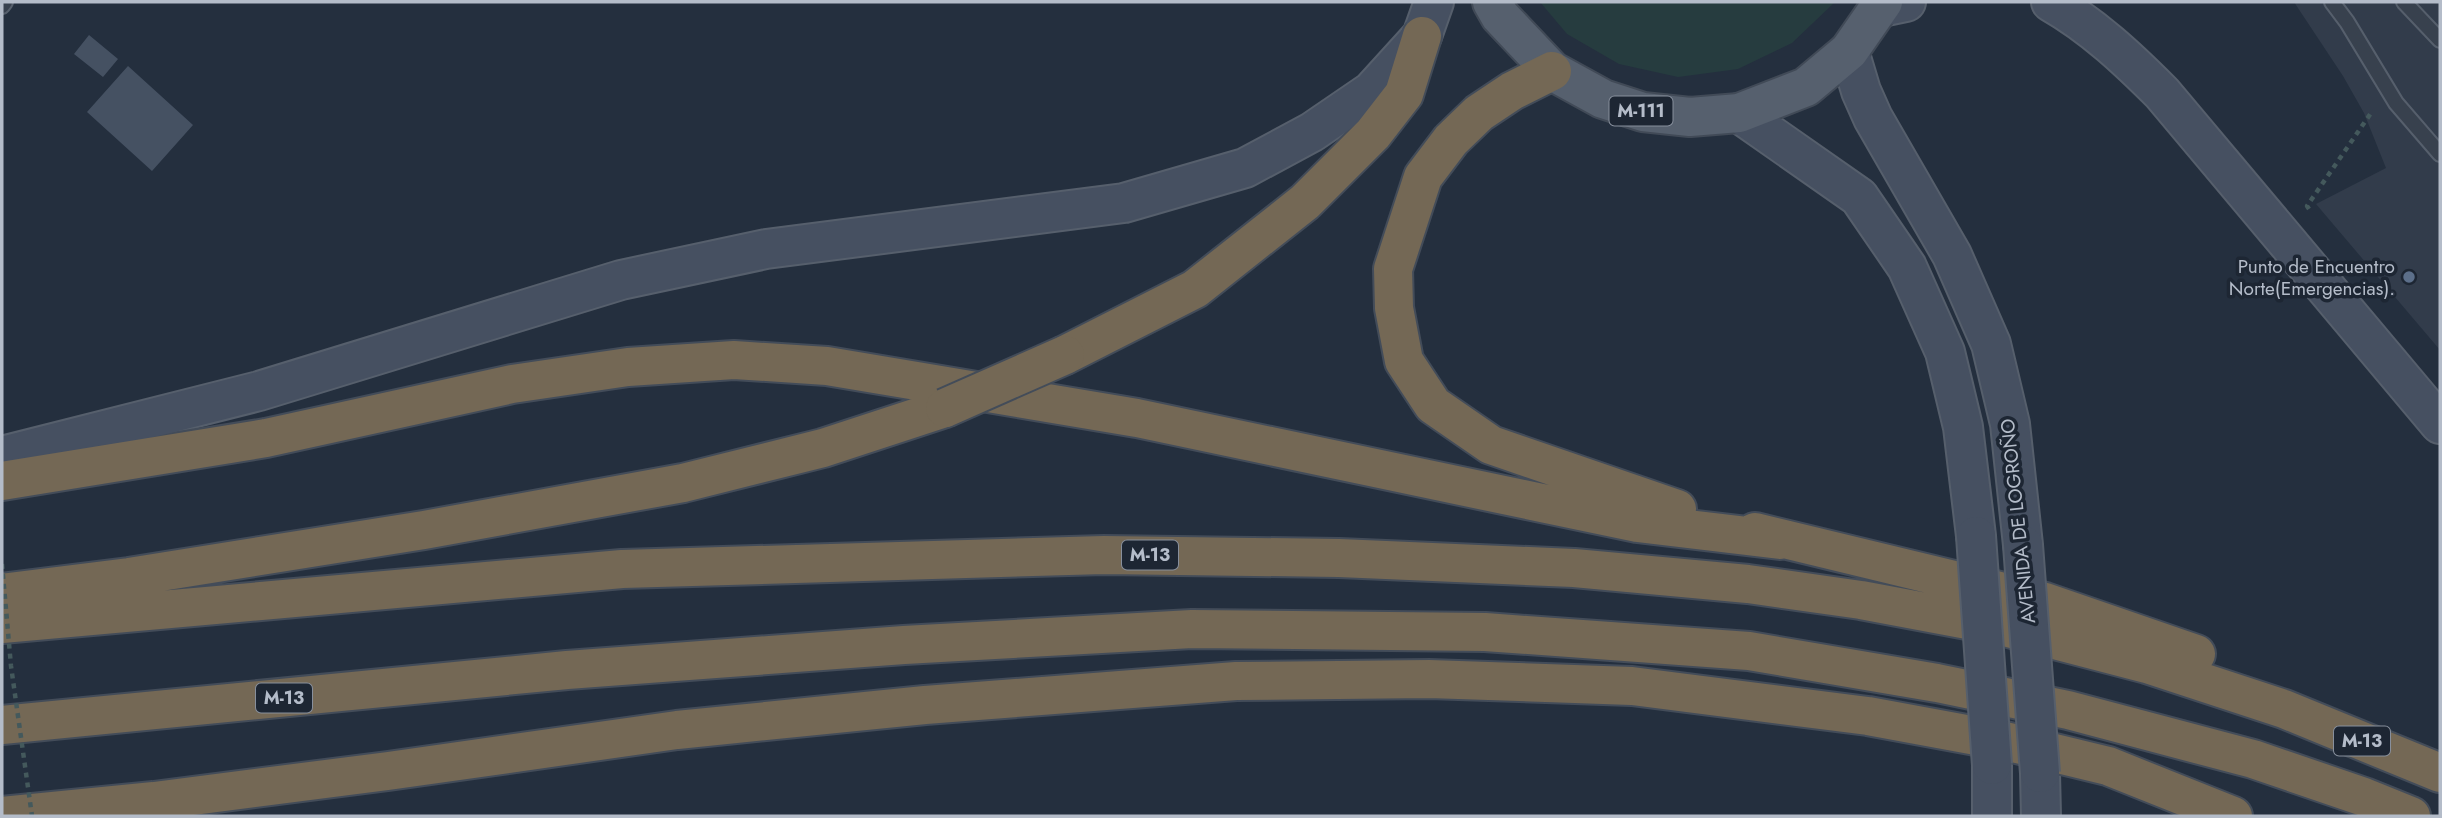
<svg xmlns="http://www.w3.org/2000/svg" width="2442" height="818" font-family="Jost,sans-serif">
  <rect width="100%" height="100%" fill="#242f3e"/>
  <path fill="#323c4b" d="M2294,2H2440V350L2316,204L2386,168L2364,113L2343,76Z"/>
  <path fill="#263c3f" d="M1540,2H1835L1792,43L1738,69L1678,77L1619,64L1567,34Z"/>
  <path fill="#455162" d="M89,35L118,59L103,77L74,54Z
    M128,66L193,125L152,171L87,112Z"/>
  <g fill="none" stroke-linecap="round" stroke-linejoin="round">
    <g stroke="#565f6c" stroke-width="18">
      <path id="lane" d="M2332,2L2347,22L2396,103L2440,154
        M2404,2L2440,40
        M2,6L5,2"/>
    </g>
    <g stroke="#565f6c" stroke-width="42">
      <path id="secondary" d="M2051,2C2093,26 2128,59 2162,93L2440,424
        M1882,7L1906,2
        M1849,51L1861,91L1873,118L1952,255L1991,344L2010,424L2023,545
        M1739,113L1859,197L1907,267L1945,352L1963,427L1976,536
        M2,456L259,391L621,280L766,249L1124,203L1245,168L1312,132L1372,91L1422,36L1434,2
        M2040,773L2041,816
        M1992,816V765"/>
    </g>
    <g stroke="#414a57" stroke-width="42">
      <path id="primary" d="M1492,2L1500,16L1552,71L1603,99L1643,112L1690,117L1739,113L1806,87L1849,51L1883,2"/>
    </g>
    <g stroke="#434c59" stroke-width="42">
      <path id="highway" d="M1552,71L1512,91L1479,113L1451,140L1423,177L1393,269L1394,308L1404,361L1433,405L1491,445L1677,509
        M1065,355L1195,289L1305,202L1373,134L1404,94L1422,36
        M2,481L266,438L512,384L628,367L734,360L827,366L1137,418L1637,523L1780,540
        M1755,532L2045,602L2196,654
        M2,593L129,577L424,530L683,483L823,448L945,408
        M2,624L622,569L1104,555L1339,558L1574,568L1748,584L1861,600L2005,627L2147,664L2284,709L2440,773
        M2,725L567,670L904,645L1192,629L1485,632L1749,651L1937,683L2068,710L2253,759L2364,797L2411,816
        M2,816L154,801L388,771L677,730L925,705L1236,681L1429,679L1632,686L1868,716L2009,742L2108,766L2233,816"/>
    </g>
    <path stroke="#44595c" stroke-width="4.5" stroke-dasharray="5 5" stroke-linecap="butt" d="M2309,209L2307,206L2371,113L2369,110"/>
    <use href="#lane" stroke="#38414e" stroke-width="14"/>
    <use href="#secondary" stroke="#465061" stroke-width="38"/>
    <use href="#primary" stroke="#56606e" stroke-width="38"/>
    <use href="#highway" stroke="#746855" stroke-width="38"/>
    <g stroke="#565f6c" stroke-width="42" stroke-linecap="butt">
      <path id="secondary-bridge" d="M1976,536L1992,765
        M2023,545L2040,773"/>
    </g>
    <g stroke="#434c59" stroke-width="42" stroke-linecap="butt">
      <path id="highway-bridge" d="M945,408L1065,355"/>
    </g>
    <path stroke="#44595c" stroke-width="4.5" stroke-dasharray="5 5" stroke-linecap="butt" d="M2,564L11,666L32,816"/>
    <use href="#secondary-bridge" stroke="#465061" stroke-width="38"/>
    <use href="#highway-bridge" stroke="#746855" stroke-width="38"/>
  </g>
  <circle fill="#5c6f8a" stroke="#1d2633" stroke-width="2.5" cx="2409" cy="277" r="7"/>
  <g text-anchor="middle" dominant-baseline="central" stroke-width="7" stroke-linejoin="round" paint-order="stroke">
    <g fill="#1d2633" stroke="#878f9c" stroke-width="2">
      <rect x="1609.5" y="96.5" width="63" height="29" rx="5"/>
      <rect x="1122" y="540.5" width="56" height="29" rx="5"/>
      <rect x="256" y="683.5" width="56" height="29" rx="5"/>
      <rect x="2334" y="726.5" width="56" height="29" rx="5"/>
    </g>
    <g font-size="18" font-weight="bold" fill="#b4bcc9">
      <text x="1641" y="111">M-111</text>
      <text x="1150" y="555">M-13</text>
      <text x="284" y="698">M-13</text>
      <text x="2362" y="741">M-13</text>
    </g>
    <g font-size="19" fill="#b4bcc9" stroke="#1d2633" text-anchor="end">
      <text x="2395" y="266">Punto de Encuentro<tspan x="2395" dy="22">Norte(Emergencias).</tspan></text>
    </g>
    <g font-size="19" fill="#b4bcc9" stroke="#1d2633">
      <text transform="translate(2018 521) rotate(-96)">AVENIDA DE LOGROÑO</text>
    </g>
  </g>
  <rect width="2442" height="818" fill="none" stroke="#b4bcc9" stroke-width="7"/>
</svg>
